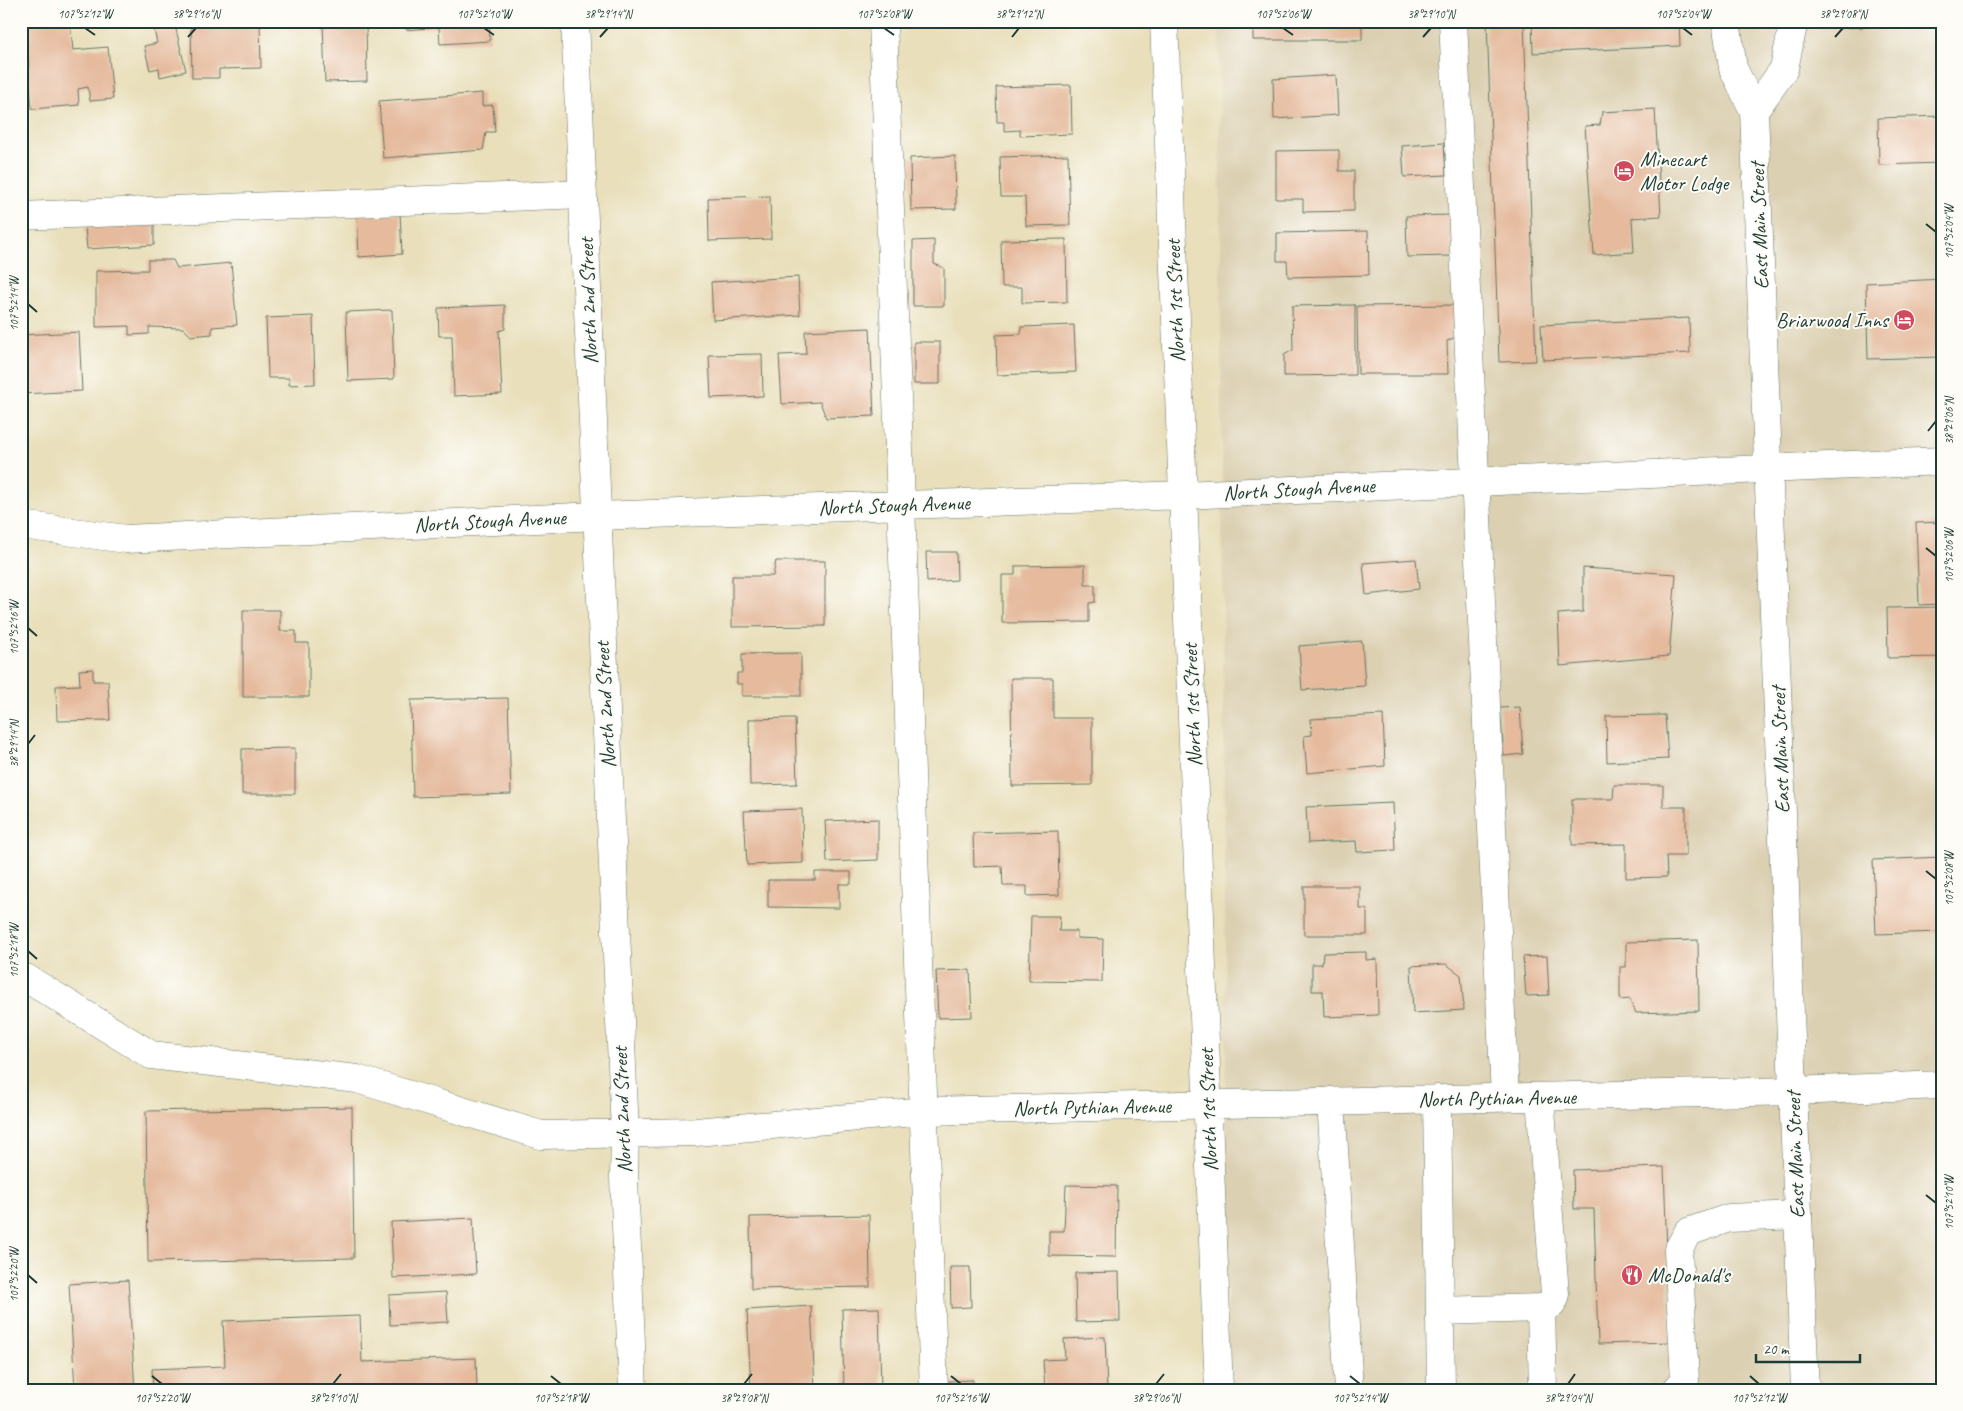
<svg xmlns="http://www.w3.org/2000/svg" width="1963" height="1411" font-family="Caveat,sans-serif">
  <rect width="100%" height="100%" fill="#fdfcf7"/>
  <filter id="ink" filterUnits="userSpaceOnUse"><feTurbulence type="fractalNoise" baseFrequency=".02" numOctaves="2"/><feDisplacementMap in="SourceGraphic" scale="10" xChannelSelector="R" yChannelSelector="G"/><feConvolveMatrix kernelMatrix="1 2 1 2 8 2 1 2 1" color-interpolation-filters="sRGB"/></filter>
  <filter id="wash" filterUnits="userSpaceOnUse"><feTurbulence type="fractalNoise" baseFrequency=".0096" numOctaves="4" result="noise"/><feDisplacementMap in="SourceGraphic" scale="20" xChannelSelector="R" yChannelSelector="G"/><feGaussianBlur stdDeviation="1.12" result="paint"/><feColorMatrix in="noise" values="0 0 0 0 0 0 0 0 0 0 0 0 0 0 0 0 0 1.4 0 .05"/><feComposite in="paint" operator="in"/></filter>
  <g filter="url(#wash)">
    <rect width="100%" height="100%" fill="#e9dfbb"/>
    <path fill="#dcd0b2" d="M1219,21H1942V1390H1228Z"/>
    <g id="blocks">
      <path fill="#e5ba9d" d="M25,21H70L73,50L108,47L113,99L90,101L88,87L78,89L79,105L32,109Z
        M152,21H174L186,71L160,77L159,68L150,70L144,46L157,43Z
        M191,21H260L261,68L219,69V78H192Z
        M323,21H366L367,81L325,82Z
        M406,21H489L490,41L440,44L439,27L406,30Z
        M1253,21H1362V40H1253Z
        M1487,21H1524L1536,361L1499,362Z
        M1532,21H1679L1680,46L1533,53Z
        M1839,21H1942V24L1839,28Z
        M1336,75L1338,115L1274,119L1273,79Z
        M1071,85L1072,134L1020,136V130L1004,131V122H997L996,87Z
        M482,93V106L493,105L495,132H486L483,150L383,158L379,101Z
        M1655,109L1661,216L1632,218L1634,252L1594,255L1585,126L1600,125L1602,112Z
        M1942,116V163L1879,165L1878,118Z
        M1444,143L1446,175L1404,177L1402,146Z
        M1339,150V171H1354V211L1303,212V199H1276V151Z
        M1068,155L1070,225L1026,226L1025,197H1001L1000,157Z
        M955,156L956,209L911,210L910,158Z
        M770,196L771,239L709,241L708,198Z
        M400,213L402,254L359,257L357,214Z
        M1451,215L1452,256L1407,257L1406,216Z
        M154,223V245L87,249L85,227Z
        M1368,231L1369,275L1288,277L1287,261H1277V233Z
        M1066,239L1067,302L1022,303V287H1002L1001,240Z
        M934,240V264L944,268V306H913V241Z
        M148,260H173L177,268L231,263L237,325L212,327V334L191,336L183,328L149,327V334L129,335V326L96,327V271L148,270Z
        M798,277L800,315L713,320L711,282Z
        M1942,279V357L1868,359L1866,283Z
        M505,305V329L499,331L502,394L454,396L452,336H439L438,308Z
        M1355,305V375L1284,376V355L1293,350L1292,306Z
        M1462,305V334L1447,341L1448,374H1358L1357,306Z
        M392,310L394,379L348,381L346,312Z
        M313,316L315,384L289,385V378H268L266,318Z
        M1689,318L1690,353L1543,360L1541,325Z
        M1074,325L1076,372L997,375L996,335L1021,334V327Z
        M870,328L874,416L826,418L820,402L782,404L779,355L806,354L805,331Z
        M79,332L82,391L21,394V335Z
        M914,342H940V384H914Z
        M762,354L763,396L711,398L709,355Z
        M1942,522V604L1919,605L1916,523Z
        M926,552H956L957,580L927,582Z
        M1416,559L1419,589L1366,595L1363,563Z
        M776,561H825V626L732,627V576H773Z
        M1085,565V585H1095V602L1089,603V622L1002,623V575H1015V566Z
        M1583,568L1676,574L1669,656L1560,666L1558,614L1583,612Z
        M1942,607V657L1888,658L1887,608Z
        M243,610H280V631H296V643H309V697H243Z
        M1362,641L1365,686L1302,690L1299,646Z
        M801,653V696H742V684H737V673H742V654Z
        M93,669V681H108L110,720L57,721L56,686L80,685L79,670Z
        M1011,678H1053V718H1092V785L1012,786Z
        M508,698L511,794L413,797L411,700Z
        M1520,707L1523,754L1504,756L1500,708Z
        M1383,715L1385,766L1307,773L1304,736L1312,735L1311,719Z
        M1665,715L1668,759L1607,762L1606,716Z
        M795,718L797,784L750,785L749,719Z
        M295,748V794H242V749Z
        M1614,785H1663V807H1686V856H1666L1667,877L1626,878V844L1572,845V799H1613Z
        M1393,803L1395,850L1357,852L1356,841L1308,843L1306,807Z
        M802,809L803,863L747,865L744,811Z
        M878,819V860L827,862L825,821Z
        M1058,831L1059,895L1027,896V886H1003L1002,866L974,867L973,833Z
        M1942,857V932L1876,934L1873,860Z
        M815,872H851V884H839V908L768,907V880H815Z
        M1304,886H1360V909H1367V935H1304Z
        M1031,916H1060L1059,931H1077V938L1103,939L1102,982L1029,981Z
        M1698,940L1699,1011L1636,1013L1630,999L1620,1000V967H1626V942Z
        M1366,952V960L1377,959L1378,1015L1324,1017L1323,991H1312V964H1322L1323,953Z
        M1547,956L1549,995L1526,996L1523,957Z
        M1446,964L1461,975L1464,1010L1413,1013L1411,966Z
        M970,970L972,1017L938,1018L936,971Z
        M352,1107L354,1258L148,1262L146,1111Z
        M1664,1167L1670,1342L1598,1344L1594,1209H1574L1573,1170Z
        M1066,1185L1117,1186L1116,1257L1049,1256V1231H1064Z
        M869,1215L870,1287L751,1289L750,1217Z
        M473,1218L476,1274L393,1278L391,1222Z
        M950,1267H970L971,1307L951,1308Z
        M1119,1272L1120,1321L1076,1322L1075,1273Z
        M128,1280L135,1390H75L69,1284Z
        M446,1292L448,1322L390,1325L389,1295Z
        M811,1306L815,1390H751L747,1310Z
        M879,1308L881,1390H844L842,1309Z
        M360,1316L362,1362L476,1358L477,1390H153L152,1369L225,1366L223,1321Z
        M1105,1337L1107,1390H1045L1043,1360L1065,1359L1064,1339Z
        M973,1380V1390H950L949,1381Z"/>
    </g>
  </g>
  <g filter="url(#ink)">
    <use href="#blocks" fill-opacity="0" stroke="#667663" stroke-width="1"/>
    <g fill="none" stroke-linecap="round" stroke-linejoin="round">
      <g stroke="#667663" stroke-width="29">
        <path id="minor" d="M575,21L625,1132L624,1178L633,1390
          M883,21L934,1390
          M1164,21L1219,1390
          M1453,21L1505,1097
          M21,216L583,194
          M21,525L126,539L597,516L1183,495L1942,461
          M21,978H26L151,1055L357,1079L541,1135L696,1132L924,1111L1793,1091L1942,1085
          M1437,1099L1441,1390
          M1331,1101L1349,1390
          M1541,1308L1543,1390
          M1440,1311L1541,1308L1552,1304L1555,1294L1540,1097
          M1676,1390L1685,1380L1678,1250L1688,1232L1729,1218L1798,1215"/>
      </g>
      <g stroke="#667663" stroke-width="29">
        <path id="major" d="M1726,21L1733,68L1754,111L1805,1390
          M1754,111L1784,69L1794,21"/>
      </g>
      <use href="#minor" stroke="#fff" stroke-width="28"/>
      <use href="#major" stroke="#fff" stroke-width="28"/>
    </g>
  </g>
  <path fill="none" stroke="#1f3d34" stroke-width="2" d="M85,28L95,35M484,28L494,35M884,28L894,35M1283,28L1293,35M1683,28L1692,35M188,37L196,28M600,37L608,28M1012,37L1019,28M1423,37L1431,28M1835,37L1843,28M1926,224L1936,232M28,304L37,312M1928,431L1936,421M1926,548L1936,556M28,628L37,636M28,744L35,735M1926,871L1936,879M28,951L37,959M1926,1195L1936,1203M28,1275L37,1283M152,1376L162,1384M551,1376L561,1384M951,1376L961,1384M1350,1376L1360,1384M1750,1376L1759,1384M333,1384L341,1374M744,1384L752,1374M1156,1384L1164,1374M1568,1384L1575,1374"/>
  <defs>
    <g id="hotel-disc" transform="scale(1.125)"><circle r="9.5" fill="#d1495b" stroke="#fdfcf7"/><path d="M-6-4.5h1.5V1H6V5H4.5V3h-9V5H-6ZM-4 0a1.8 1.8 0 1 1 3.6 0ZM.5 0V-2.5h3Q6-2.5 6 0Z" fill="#fff"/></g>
    <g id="restaurant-disc" transform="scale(1.125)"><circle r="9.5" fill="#d1495b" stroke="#fdfcf7"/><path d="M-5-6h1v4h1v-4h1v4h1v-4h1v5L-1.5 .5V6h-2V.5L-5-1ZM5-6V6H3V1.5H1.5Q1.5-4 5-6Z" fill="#fff"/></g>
  </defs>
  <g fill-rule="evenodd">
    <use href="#hotel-disc" x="1624" y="171"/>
    <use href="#hotel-disc" x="1904" y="320"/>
    <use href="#restaurant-disc" x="1632" y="1275"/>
  </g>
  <g text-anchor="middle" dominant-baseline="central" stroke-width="4" stroke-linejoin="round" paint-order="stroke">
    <g font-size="21" fill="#1f3d34" stroke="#fdfcf7" text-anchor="start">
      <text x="1640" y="159">Minecart<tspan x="1640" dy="24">Motor Lodge</tspan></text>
      <text x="1888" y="320" text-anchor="end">Briarwood Inns</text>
      <text x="1648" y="1275">McDonald's</text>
    </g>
    <g font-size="21" fill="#1f3d34" stroke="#fdfcf7">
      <text transform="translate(1759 226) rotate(-92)">East Main Street</text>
      <text transform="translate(588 301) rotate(-92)">North 2nd Street</text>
      <text transform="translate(1175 301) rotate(-92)">North 1st Street</text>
      <text transform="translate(1299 489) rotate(-3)">North Stough Avenue</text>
      <text transform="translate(894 505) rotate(-2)">North Stough Avenue</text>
      <text transform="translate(490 521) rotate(-3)">North Stough Avenue</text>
      <text transform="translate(605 705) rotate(-93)">North 2nd Street</text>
      <text transform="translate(1192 705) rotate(-92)">North 1st Street</text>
      <text transform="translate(1780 750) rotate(-92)">East Main Street</text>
      <text transform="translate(1497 1098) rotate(-1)">North Pythian Avenue</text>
      <text transform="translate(1092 1107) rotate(-1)">North Pythian Avenue</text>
      <text transform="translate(622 1110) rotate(-92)">North 2nd Street</text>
      <text transform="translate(1208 1110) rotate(-92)">North 1st Street</text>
      <text transform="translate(1795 1155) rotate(-92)">East Main Street</text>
    </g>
  </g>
  <rect width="1963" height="1411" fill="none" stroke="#fdfcf7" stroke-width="55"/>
  <path d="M1756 1354v8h104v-8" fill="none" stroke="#1f3d34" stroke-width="2.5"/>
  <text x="1763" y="1354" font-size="15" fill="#1f3d34" stroke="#fdfcf7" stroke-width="4" paint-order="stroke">20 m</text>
  <rect x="28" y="28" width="1908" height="1356" fill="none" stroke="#1f3d34" stroke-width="2"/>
  <g font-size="12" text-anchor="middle" fill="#1f3d34">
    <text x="85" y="18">107°52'12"W</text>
    <text x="196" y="18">38°29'16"N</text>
    <text x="484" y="18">107°52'10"W</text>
    <text x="608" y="18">38°29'14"N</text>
    <text x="884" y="18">107°52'08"W</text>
    <text x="1019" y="18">38°29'12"N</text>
    <text x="1283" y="18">107°52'06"W</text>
    <text x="1431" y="18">38°29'10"N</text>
    <text x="1683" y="18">107°52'04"W</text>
    <text x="1843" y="18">38°29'08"N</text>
    <text transform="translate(1949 232) rotate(-90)" y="4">107°52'04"W</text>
    <text transform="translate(14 304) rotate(-90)" y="4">107°52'14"W</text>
    <text transform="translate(1949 421) rotate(-90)" y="4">38°29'06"N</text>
    <text transform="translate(1949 556) rotate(-90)" y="4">107°52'06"W</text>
    <text transform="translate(14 628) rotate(-90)" y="4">107°52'16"W</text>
    <text transform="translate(14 744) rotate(-90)" y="4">38°29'14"N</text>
    <text transform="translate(1949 879) rotate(-90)" y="4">107°52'08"W</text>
    <text transform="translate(14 951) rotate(-90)" y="4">107°52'18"W</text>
    <text transform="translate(1949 1203) rotate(-90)" y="4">107°52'10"W</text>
    <text transform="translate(14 1275) rotate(-90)" y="4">107°52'20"W</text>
    <text x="162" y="1402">107°52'20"W</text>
    <text x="333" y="1402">38°29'10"N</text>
    <text x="561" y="1402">107°52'18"W</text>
    <text x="744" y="1402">38°29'08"N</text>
    <text x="961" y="1402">107°52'16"W</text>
    <text x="1156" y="1402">38°29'06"N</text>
    <text x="1360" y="1402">107°52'14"W</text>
    <text x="1568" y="1402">38°29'04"N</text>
    <text x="1759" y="1402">107°52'12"W</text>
  </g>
</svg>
